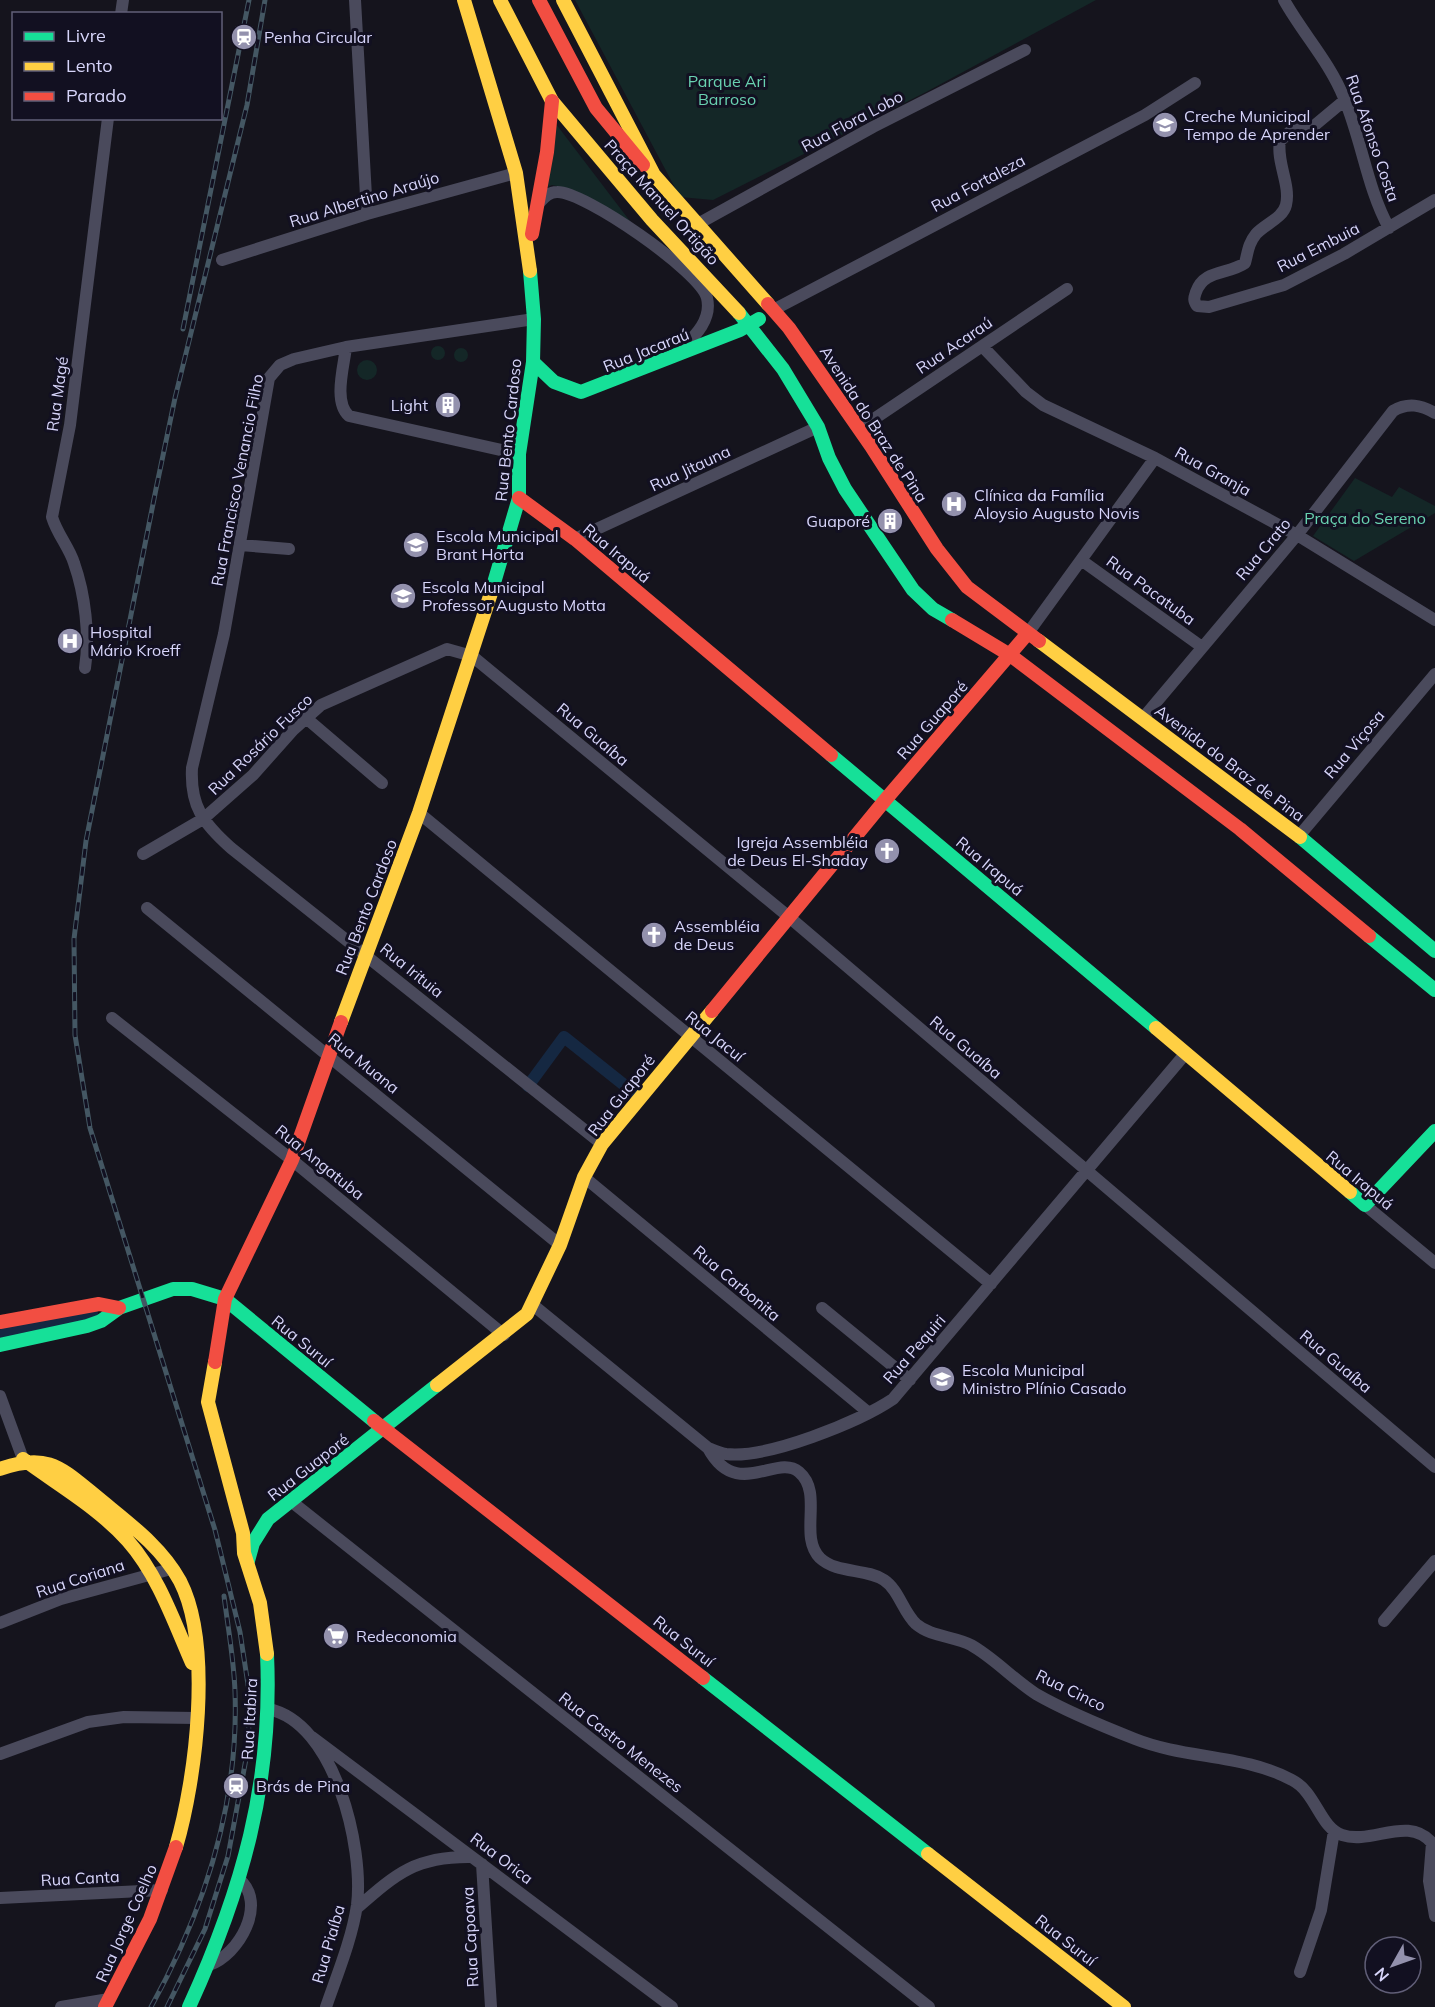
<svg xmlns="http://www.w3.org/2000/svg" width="1435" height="2007" font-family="Mulish,sans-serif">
  <rect width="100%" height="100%" fill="#15141d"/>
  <path fill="#142727" d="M575,0H1096L926,92L713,200L680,197Z
    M556,124L636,229L561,187L552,185L541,190Z
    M431 353a7 7 0 1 1 14 0a7 7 0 1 1-14 0Z
    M454 355a7 7 0 1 1 14 0a7 7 0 1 1-14 0Z
    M357 370a10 10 0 1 1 20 0a10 10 0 1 1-20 0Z
    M1355,478L1392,497L1399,487L1435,506V513L1354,561L1313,536Z"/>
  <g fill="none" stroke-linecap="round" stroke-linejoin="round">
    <path stroke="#152842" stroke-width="12" d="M528,1086L564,1037L638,1096"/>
    <path stroke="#152842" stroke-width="20" d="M0,1331L45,1326L88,1314"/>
    <path stroke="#4a4a5c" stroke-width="12" d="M355,0L367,214
      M1284,0C1303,34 1329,61 1344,98C1362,141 1367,188 1389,228
      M121,14L123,0
      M1345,100L1315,125L1292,130L1280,141C1276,162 1291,185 1286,205C1283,218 1265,224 1256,234C1248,244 1248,252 1245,263C1228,275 1204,269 1196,292C1194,298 1193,300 1197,306L1209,307L1284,285L1344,254L1435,200
      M538,204C543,199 548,192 557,192C584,191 701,272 707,298C712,319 696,335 682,349
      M696,225L873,127L1025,50
      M222,260L367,214L516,173
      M775,309L1145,115L1195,83
      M534,319L346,347L294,359L280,365L269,378L224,634L192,768C190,806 203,823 231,848L602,1144
      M982,346L1026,392L1043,405L1155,458L1297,535L1435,620
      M346,347C344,366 333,402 349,416L519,454
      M859,429L1067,289
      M575,539L818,427
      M240,545L289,549
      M1081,560L1202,647
      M1028,633L1155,458
      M85,668C90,636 85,594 74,563C69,547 57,534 52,517L70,425L108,118
      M306,718L382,783
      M1143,718L1297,535L1393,411C1408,402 1421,405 1435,413
      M419,813L991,1284
      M1299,836L1435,674
      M143,854L203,819L253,775L293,730L321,705L447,649L472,656L789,917L1435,1467
      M147,908L560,1245
      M112,1018L292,1160L504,1335
      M584,1177L869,1413
      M1365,1205L1435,1263
      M533,1305L708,1448C714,1450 720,1453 726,1454C767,1459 859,1422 893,1399L1186,1053
      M822,1308L910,1380
      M0,1396L23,1459
      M708,1448C736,1501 777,1453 799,1472C824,1493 798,1536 820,1558C837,1574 866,1568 884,1580C899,1590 903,1612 916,1624C931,1637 954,1636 971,1645C994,1658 1013,1679 1036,1694C1062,1709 1107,1728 1135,1739C1185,1759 1244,1754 1292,1780C1316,1792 1320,1828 1342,1835C1372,1845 1408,1815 1432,1843L1429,1881L1435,1916
      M292,1502L929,2007
      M1384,1621L1435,1561
      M0,1623L61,1599L171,1569
      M268,1709C335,1722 364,1848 357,1905C352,1939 337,1975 326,2007
      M312,1737L672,2007
      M0,1754L88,1722L124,1717L196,1718
      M482,1864L491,2007
      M0,1898L162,1890
      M357,1908C397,1873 416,1856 472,1857
      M209,1965C239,1955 268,1903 239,1879
      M1300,1972L1321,1910L1334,1831
      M61,2007L109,1999"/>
    <path stroke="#16e098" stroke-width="14" d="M739,313L783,369L818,427L829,458L845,489L913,590L933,609L952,620
      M533,362L554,382L581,392L740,330L759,319
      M491,593L519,498V454L533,362L534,319L530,271
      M831,755L1156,1028
      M1300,837L1435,951
      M1369,936L1435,990
      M1350,1192L1365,1205L1435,1131
      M0,1345L87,1326L101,1321L119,1308L173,1289H192L225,1299L374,1421
      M248,1561L253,1543L268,1519L437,1385
      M703,1678L928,1854
      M189,2007C242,1891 273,1783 267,1654"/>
    <path stroke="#ffcf43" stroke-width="14" d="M464,0L516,173L530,271
      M500,0L552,101L652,220L739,313
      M563,0L654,175L768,304
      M1039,641L1300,837
      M341,1022L419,813L491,593
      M1156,1028L1350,1192
      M215,1362L208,1402L243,1533L244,1553L260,1603L267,1654
      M437,1385L527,1314L560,1245L584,1177L602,1144L712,1011
      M23,1459C58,1485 99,1508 128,1541C158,1575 174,1622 192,1663
      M0,1469C48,1452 61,1468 97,1497C127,1522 161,1546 180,1581C213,1645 196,1779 176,1847
      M928,1854L1124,2007"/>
    <path stroke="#f24e42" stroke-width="14" d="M539,0L596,108L643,165
      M532,234L547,152L552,101
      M768,304L789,328L871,446L937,549L967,587L1039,641
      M519,498L575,539L831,755
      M952,620L1010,655L1240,829L1369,936
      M712,1011L886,799L1028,633
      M0,1322L99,1304L119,1308
      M215,1362L225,1299L292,1160L341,1022
      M374,1421L703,1678
      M105,2007L150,1919L176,1847"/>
    <g stroke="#445763" stroke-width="5">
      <path id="rail" d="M183,329L249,0
        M151,2007C204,1911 239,1803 235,1692C234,1660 228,1628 224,1596
        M167,2007L205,1929L228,1856L248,1748L250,1698L240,1632L215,1530L90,1128L75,1035L74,939L86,841L156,489L175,398L247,105L265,0"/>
    </g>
    <use href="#rail" stroke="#121021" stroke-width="3" stroke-dasharray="9" stroke-linecap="butt"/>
  </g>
  <defs>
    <g id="station-disc" transform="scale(1.35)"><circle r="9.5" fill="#9391ad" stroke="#121021"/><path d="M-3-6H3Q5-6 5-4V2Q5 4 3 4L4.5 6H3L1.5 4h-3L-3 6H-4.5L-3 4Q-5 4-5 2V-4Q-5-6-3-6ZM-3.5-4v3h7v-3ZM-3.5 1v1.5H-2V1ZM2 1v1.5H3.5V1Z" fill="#fff"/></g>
    <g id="school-disc" transform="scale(1.35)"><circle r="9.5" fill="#9391ad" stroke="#121021"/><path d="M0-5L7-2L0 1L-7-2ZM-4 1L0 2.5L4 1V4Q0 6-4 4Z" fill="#fff"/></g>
    <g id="building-disc" transform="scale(1.35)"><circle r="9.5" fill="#9391ad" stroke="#121021"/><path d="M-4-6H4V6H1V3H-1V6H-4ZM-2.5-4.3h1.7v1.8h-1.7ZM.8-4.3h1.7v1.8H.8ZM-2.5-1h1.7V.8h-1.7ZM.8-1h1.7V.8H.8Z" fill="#fff"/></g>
    <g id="hospital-disc" transform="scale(1.35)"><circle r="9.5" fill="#9391ad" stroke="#121021"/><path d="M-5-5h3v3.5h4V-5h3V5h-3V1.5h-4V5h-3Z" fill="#fff"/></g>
    <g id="church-disc" transform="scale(1.35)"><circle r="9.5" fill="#9391ad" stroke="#121021"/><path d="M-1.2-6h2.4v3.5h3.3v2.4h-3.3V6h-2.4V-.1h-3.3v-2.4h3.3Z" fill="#fff"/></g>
    <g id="supermarket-disc" transform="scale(1.35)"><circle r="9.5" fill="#9391ad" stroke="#121021"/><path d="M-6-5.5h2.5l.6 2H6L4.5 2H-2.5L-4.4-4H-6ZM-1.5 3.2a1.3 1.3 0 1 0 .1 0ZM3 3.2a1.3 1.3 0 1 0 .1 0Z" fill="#fff"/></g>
  </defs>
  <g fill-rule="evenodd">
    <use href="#station-disc" x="244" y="37"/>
    <use href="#school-disc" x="1165" y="125"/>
    <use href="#building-disc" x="448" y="405"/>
    <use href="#hospital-disc" x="954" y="504"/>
    <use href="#building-disc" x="890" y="521"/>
    <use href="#school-disc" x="416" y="545"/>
    <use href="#school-disc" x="403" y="596"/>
    <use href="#hospital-disc" x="70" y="641"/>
    <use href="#church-disc" x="887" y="851"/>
    <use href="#church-disc" x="654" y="935"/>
    <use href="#school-disc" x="942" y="1379"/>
    <use href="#supermarket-disc" x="336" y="1636"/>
    <use href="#station-disc" x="236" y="1786"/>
  </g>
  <g text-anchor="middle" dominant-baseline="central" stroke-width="6" stroke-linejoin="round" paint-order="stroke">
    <g font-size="16" fill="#d7d5fa" stroke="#121021" text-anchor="start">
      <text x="264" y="37">Penha Circular</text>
      <text x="1184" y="116">Creche Municipal<tspan x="1184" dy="18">Tempo de Aprender</tspan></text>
      <text x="428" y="405" text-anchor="end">Light</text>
      <text x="974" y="495">Clínica da Família<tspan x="974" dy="18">Aloysio Augusto Novis</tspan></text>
      <text x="870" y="521" text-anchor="end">Guaporé</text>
      <text x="436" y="536">Escola Municipal<tspan x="436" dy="18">Brant Horta</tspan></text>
      <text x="422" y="587">Escola Municipal<tspan x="422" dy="18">Professor Augusto Motta</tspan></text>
      <text x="90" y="632">Hospital<tspan x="90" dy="18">Mário Kroeff</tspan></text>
      <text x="868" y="842" text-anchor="end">Igreja Assembléia<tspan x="868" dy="18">de Deus El-Shaday</tspan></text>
      <text x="674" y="926">Assembléia<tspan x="674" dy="18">de Deus</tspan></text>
      <text x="962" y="1370">Escola Municipal<tspan x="962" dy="18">Ministro Plínio Casado</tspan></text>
      <text x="356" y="1636">Redeconomia</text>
      <text x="256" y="1786">Brás de Pina</text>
    </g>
    <g font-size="16" fill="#69d2b1" stroke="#121021">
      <text x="727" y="81">Parque Ari<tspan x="727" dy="18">Barroso</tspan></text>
      <text x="1365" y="518">Praça do Sereno</text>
    </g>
    <g font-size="16" fill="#d7d5fa" stroke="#121021">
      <text transform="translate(852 121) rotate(-28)">Rua Flora Lobo</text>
      <text transform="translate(1373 138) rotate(71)">Rua Afonso Costa</text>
      <text transform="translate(978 183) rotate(-28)">Rua Fortaleza</text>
      <text transform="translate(364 199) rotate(-17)">Rua Albertino Araújo</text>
      <text transform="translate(662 202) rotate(48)">Praça Manuel Ortigão</text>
      <text transform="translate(1318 247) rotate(-27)">Rua Embuia</text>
      <text transform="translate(954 345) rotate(-34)">Rua Acaraú</text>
      <text transform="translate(646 350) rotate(-22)">Rua Jacaraú</text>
      <text transform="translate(57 394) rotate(-82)">Rua Magé</text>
      <text transform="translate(874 424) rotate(57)">Avenida do Braz de Pina</text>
      <text transform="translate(508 430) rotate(-84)">Rua Bento Cardoso</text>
      <text transform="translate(690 468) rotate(-25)">Rua Jitauna</text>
      <text transform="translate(1213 471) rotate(29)">Rua Granja</text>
      <text transform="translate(237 480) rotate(-79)">Rua Francisco Venancio Filho</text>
      <text transform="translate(1263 549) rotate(-50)">Rua Crato</text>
      <text transform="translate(617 553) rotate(40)">Rua Irapuá</text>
      <text transform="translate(1151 590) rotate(36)">Rua Pacatuba</text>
      <text transform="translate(932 720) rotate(-49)">Rua Guaporé</text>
      <text transform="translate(593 734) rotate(40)">Rua Guaíba</text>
      <text transform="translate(260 744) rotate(-44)">Rua Rosário Fusco</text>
      <text transform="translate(1354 744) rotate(-50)">Rua Viçosa</text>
      <text transform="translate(1230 763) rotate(37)">Avenida do Braz de Pina</text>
      <text transform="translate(990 866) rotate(40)">Rua Irapuá</text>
      <text transform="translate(366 907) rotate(-69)">Rua Bento Cardoso</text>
      <text transform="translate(412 970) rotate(39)">Rua Irituia</text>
      <text transform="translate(715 1036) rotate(39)">Rua Jacuí</text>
      <text transform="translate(966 1047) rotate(40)">Rua Guaíba</text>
      <text transform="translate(364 1063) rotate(39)">Rua Muana</text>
      <text transform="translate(621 1095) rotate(-52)">Rua Guaporé</text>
      <text transform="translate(320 1162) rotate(39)">Rua Angatuba</text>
      <text transform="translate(1360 1180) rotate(40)">Rua Irapuá</text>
      <text transform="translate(737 1283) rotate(40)">Rua Carbonita</text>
      <text transform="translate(302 1341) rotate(39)">Rua Suruí</text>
      <text transform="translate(914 1349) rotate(-49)">Rua Pequiri</text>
      <text transform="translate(1336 1361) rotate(40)">Rua Guaíba</text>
      <text transform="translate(308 1467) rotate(-38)">Rua Guaporé</text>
      <text transform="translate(80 1578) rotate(-18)">Rua Coriana</text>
      <text transform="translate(684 1641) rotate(38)">Rua Suruí</text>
      <text transform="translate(1071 1690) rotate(26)">Rua Cinco</text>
      <text transform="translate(249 1719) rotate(-87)">Rua Itabira</text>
      <text transform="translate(621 1742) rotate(38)">Rua Castro Menezes</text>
      <text transform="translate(502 1858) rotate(37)">Rua Orica</text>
      <text transform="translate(80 1878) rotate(-3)">Rua Canta</text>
      <text transform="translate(126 1923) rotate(-66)">Rua Jorge Coelho</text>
      <text transform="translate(470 1937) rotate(-93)">Rua Capoava</text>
      <text transform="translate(1066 1940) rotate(38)">Rua Suruí</text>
      <text transform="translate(328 1944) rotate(-74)">Rua Piaíba</text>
    </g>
  </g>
  <rect x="12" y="12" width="210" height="108" fill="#121021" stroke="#615f78" stroke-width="1.5"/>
  <rect x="24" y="32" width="30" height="9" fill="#16e098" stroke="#615f78" stroke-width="1.5"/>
  <text x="66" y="42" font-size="18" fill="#d7d5fa">Livre</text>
  <rect x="24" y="62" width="30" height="9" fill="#ffcf43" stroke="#615f78" stroke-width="1.5"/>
  <text x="66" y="72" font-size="18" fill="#d7d5fa">Lento</text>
  <rect x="24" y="92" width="30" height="9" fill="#f24e42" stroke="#615f78" stroke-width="1.5"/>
  <text x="66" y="102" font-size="18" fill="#d7d5fa">Parado</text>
  <g transform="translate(1393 1965) rotate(230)"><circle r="28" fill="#121021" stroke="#615f78" stroke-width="1.5"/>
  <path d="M0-4.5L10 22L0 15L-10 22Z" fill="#9391ad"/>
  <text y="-9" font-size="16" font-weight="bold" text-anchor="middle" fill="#d7d5fa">N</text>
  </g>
</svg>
